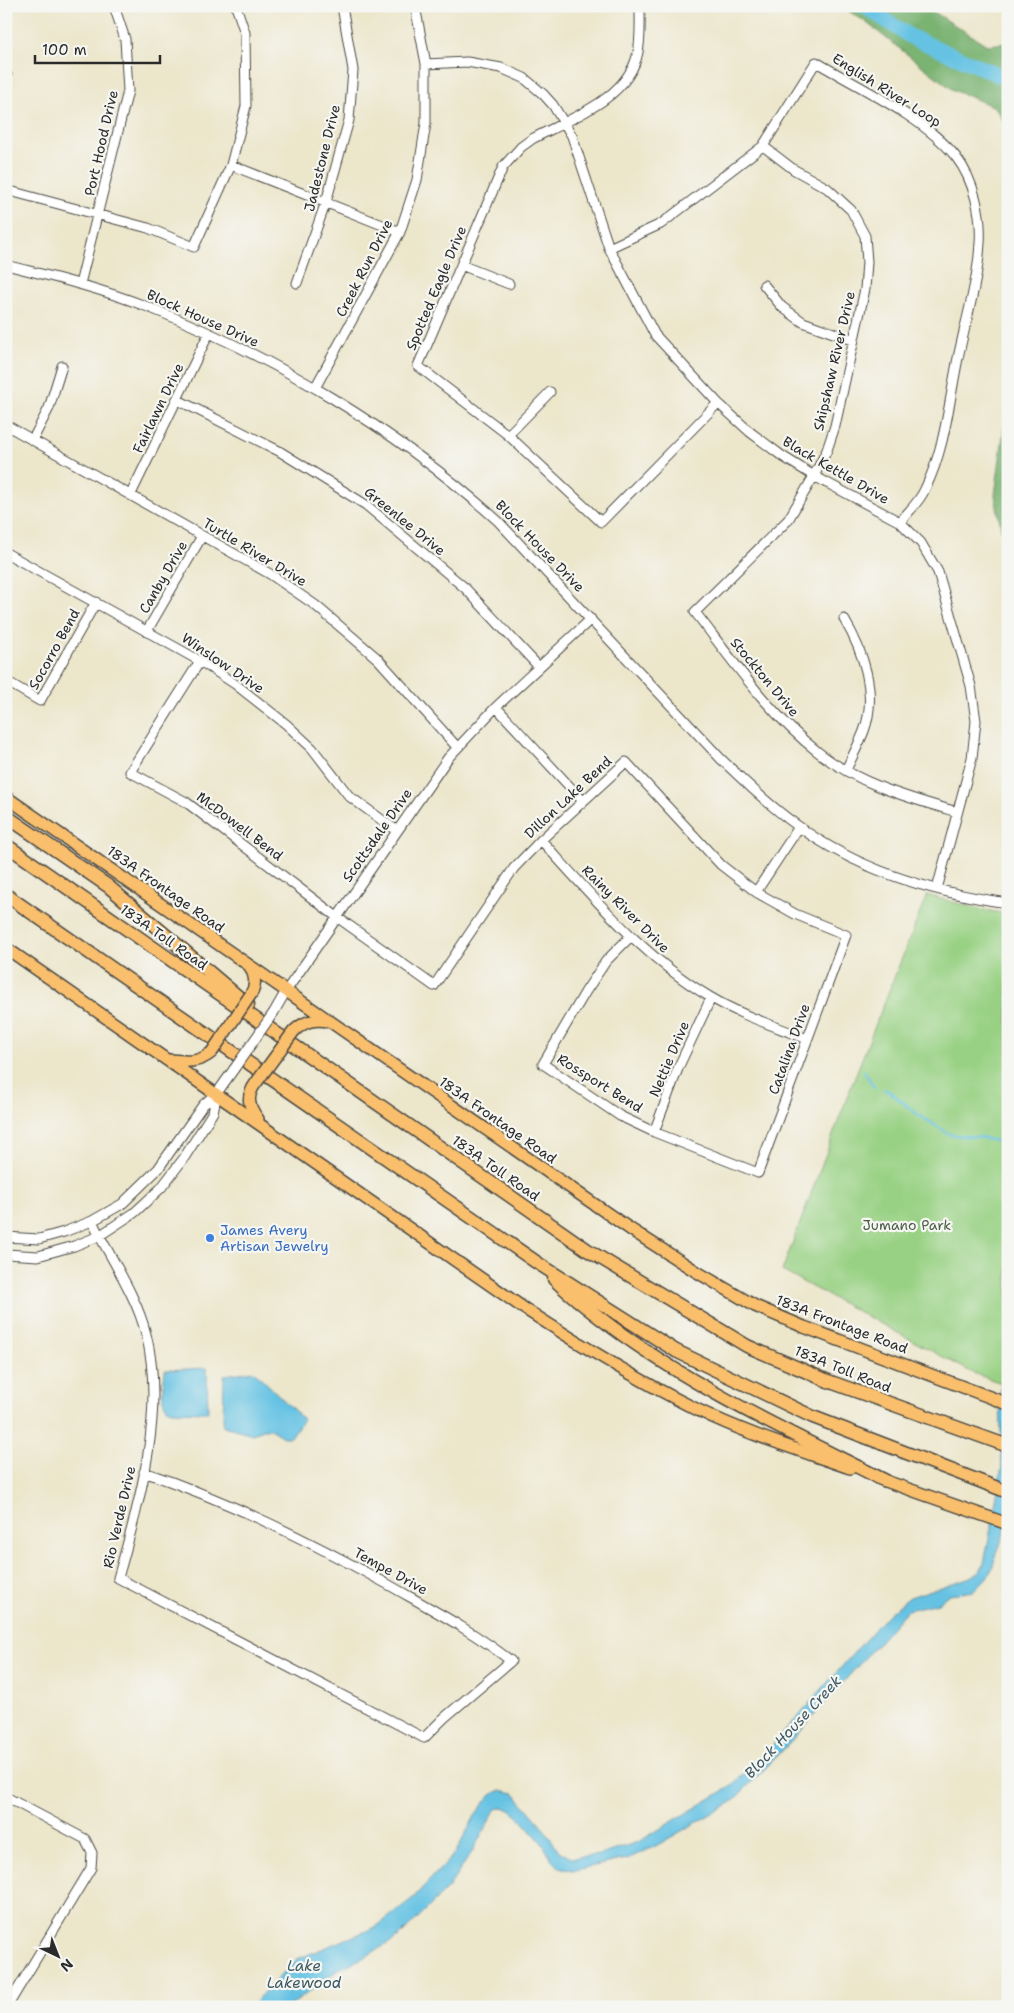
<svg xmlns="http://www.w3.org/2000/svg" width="1014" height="2013" font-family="'Shantell Sans',sans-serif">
  <rect width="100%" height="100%" fill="#f6f6f2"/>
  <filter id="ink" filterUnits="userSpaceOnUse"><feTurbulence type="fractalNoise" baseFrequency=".02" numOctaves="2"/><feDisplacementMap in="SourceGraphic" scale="10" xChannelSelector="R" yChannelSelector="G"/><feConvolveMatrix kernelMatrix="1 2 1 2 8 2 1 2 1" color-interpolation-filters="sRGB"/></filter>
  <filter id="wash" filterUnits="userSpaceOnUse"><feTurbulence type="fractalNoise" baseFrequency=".0096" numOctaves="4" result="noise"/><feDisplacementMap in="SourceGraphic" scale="20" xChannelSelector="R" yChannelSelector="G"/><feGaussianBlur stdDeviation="1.12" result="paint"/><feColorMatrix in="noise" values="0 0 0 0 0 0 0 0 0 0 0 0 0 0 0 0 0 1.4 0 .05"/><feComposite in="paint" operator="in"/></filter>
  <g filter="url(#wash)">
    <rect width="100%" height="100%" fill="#ece6cb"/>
    <path fill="#99d184" stroke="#627e58" d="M927,895L979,909L1008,914V1385L975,1374L782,1271L854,1079Z"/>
    <path fill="#7ab372" stroke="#526f4e" d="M840,6H924L987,45L1008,43V131L995,107L953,90L863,20Z
      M1008,399V568L995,495Z"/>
    <path fill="#65c2e3" stroke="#487687" d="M207,1368L208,1412L171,1411C158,1404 164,1383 165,1370Z
      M254,1371L303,1419L291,1437H283L270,1429H263L253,1434L223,1426L224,1375Z
      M1002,1373L1008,1374V1501L1005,1530L990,1574L974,1591L949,1594L938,1603L907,1610L789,1744L732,1802L654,1847L627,1859L575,1870L562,1869L553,1862L542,1843L521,1819L510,1810L503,1807L495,1810L472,1852L448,1888L399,1937L365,1957L339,1969L289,2007H249L297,1959L376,1927L413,1898L456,1852L477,1812L491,1795L501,1790L514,1793L542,1826L559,1851L571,1858L600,1855L638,1842L730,1787L771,1747L888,1614L910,1597L968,1578L980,1572L984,1563L991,1528L1002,1466L1000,1396Z"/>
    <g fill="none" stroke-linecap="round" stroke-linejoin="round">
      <path stroke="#65c2e3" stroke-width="2.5" d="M864,1071L874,1087
        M884,1090L889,1091L917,1114L951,1135L979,1137L1008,1144
        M1002,2007L1008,2003"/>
      <path stroke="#65c2e3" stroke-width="15" d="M864,6L911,37L1008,79"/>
    </g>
  </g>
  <g filter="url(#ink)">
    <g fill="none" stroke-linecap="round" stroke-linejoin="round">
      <g stroke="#484743" stroke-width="11">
        <path id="minor" d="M640,6C640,21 641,38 638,52C629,99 569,119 532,139L521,147L503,167L418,366L508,435L601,522L718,403
          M426,64L467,62L501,68L524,78L543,94L553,105L572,136L609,248L655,335L718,403L750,432L782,456L814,476L900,522L921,543L938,572L971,686L976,721L972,758L937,889
          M6,75H7
          M763,146L793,169L827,188L851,210L865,236L867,262L865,289L835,426L827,450L814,476L788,520L695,612C733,661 769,714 818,752C858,784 909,798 957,812
          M231,165L400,232
          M6,190L148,228L194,247L231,165L246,106L245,33L236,6
          M609,248L661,224L763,146L816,62C860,88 925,118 956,157C974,180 982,215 980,243C978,281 966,320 958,358C949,402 945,449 925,489C920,501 908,512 900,522
          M6,265C54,277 102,289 148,307C275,357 396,429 498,521L721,759C746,783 770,806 798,826C858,870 935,893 1008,903
          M461,265L509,284
          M297,283L326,202L349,120L353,70L342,6
          M80,284L128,91L125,39L114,6
          M764,285L782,307L803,322L853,340
          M315,388L400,232L417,180L426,123V64L415,6
          M178,400L279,451L366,505L465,588L539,667
          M6,425L270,574L315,605L378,659L457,747
          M508,435L550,392
          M33,439L49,408L62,366
          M131,494L209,333
          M6,553L200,661L235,684L286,724L312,748L349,796L397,831
          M844,619C863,651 878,693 864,731C859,744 852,757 846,770
          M147,631L202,536
          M200,661L130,772L186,802L337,917L434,986L514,868L541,840L626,762L721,865L756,892L795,914L846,935L758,1173L654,1132L620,1116L543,1064L586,991L606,961L631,936
          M6,681L40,701L96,602
          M496,707L583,801
          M541,840C593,897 643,957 710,997C740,1015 775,1026 807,1039
          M756,892L799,827
          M274,1012L286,991L448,758L496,707L591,619
          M654,1132L679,1066L711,998
          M92,1221C110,1258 136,1294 146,1334C166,1412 139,1503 118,1578L424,1738L444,1718L511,1661C473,1631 431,1609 389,1585C310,1541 229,1501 144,1472
          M6,1237L39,1239L64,1232L92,1221L122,1204L158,1169L203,1105L217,1093L234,1069
          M6,1254L38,1256L74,1246L99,1236L134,1213L161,1188L184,1158L213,1112L217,1093
          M6,1797L85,1839L92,1853L91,1868L7,2007"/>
      </g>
      <g stroke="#484743" stroke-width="14">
        <path id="major" d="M6,797L630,1229L697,1272L755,1306L804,1327L1008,1404
          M6,948L522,1307C579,1344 637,1380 698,1410C747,1434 799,1450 850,1468
          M249,965C255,975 257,984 251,994
          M294,1031C305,1021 313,1019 328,1021
          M171,1060C188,1062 199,1063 212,1052
          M256,1083C246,1096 248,1106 258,1119
          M877,1478L1008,1524"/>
      </g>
      <g stroke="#484743" stroke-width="15">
        <path id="highway" d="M6,816L108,886L248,1005
          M6,845L589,1251L747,1346L828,1381L1008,1446
          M6,895L536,1262L676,1351L813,1417L1008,1492
          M554,1279C572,1297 592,1312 612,1327C697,1390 793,1434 886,1481"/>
      </g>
      <use href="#minor" stroke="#fff" stroke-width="9"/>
      <use href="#major" stroke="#f9bf6d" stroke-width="11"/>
      <use href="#highway" stroke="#f9bf6d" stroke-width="12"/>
      <g stroke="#484743" stroke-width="11" stroke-linecap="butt">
        <path id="minor-bridge" d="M234,1069L274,1012"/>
      </g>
      <g stroke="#484743" stroke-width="14" stroke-linecap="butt">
        <path id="major-bridge" d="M212,1052L251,994
          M256,1083L294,1031"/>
      </g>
      <use href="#minor-bridge" stroke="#fff" stroke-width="9"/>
      <use href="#major-bridge" stroke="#f9bf6d" stroke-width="11"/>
    </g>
  </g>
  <circle fill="#3f7fe0" stroke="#f6f6f2" stroke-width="2" cx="210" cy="1238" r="5"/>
  <g text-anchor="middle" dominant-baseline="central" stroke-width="4.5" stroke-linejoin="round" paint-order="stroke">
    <g font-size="14" fill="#2b2b2b" stroke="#f6f6f2">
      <text transform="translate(887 90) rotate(32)">English River Loop</text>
      <text transform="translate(101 143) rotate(-77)">Port Hood Drive</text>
      <text transform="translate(322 158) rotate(-76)">Jadestone Drive</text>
      <text transform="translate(364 268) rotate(-63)">Creek Run Drive</text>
      <text transform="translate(436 288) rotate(-67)">Spotted Eagle Drive</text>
      <text transform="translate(203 318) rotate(24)">Block House Drive</text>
      <text transform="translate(834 361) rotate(-77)">Shipshaw River Drive</text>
      <text transform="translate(158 408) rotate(-64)">Fairlawn Drive</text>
      <text transform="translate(836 470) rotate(30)">Black Kettle Drive</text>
      <text transform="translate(405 521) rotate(39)">Greenlee Drive</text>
      <text transform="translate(540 546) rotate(46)">Block House Drive</text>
      <text transform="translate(255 552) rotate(31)">Turtle River Drive</text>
      <text transform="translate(163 577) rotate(-60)">Canby Drive</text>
      <text transform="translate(54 649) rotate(-61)">Socorro Bend</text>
      <text transform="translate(223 663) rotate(34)">Winslow Drive</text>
      <text transform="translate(765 677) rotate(50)">Stockton Drive</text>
      <text transform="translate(568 797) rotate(-43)">Dillon Lake Bend</text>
      <text transform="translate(240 826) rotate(37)">McDowell Bend</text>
      <text transform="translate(377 835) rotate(-55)">Scottsdale Drive</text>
      <text transform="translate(166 889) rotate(35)">183A Frontage Road</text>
      <text transform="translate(626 909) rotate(45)">Rainy River Drive</text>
      <text transform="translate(164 937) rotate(35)">183A Toll Road</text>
      <text transform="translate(789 1049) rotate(-70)">Catalina Drive</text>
      <text transform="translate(669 1059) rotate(-67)">Nettie Drive</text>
      <text transform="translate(600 1083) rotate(32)">Rossport Bend</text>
      <text transform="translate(498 1120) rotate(35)">183A Frontage Road</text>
      <text transform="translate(496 1168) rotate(35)">183A Toll Road</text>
      <text transform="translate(842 1324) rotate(21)">183A Frontage Road</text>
      <text transform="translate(843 1369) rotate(22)">183A Toll Road</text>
      <text transform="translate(119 1517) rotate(-77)">Rio Verde Drive</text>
      <text transform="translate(391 1571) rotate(29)">Tempe Drive</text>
    </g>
    <g font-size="14" fill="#4c5d46" stroke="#f6f6f2">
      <text x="907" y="1225">Jumano Park</text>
    </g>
    <g font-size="14" fill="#366cbe" stroke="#f6f6f2" text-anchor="start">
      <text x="220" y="1230">James Avery<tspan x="220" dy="16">Artisan Jewelry</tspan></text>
    </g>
    <g font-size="15" font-style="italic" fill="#3c5862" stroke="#f6f6f2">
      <text transform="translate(793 1727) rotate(-47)">Block House Creek</text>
      <text x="304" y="1966">Lake<tspan x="304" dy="17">Lakewood</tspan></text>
    </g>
  </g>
  <rect width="1014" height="2013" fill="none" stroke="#f6f6f2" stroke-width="25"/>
  <g transform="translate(58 1956) rotate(137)" stroke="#f6f6f2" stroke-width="4" paint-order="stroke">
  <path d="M0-4L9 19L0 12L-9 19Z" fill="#2b2b2b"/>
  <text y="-8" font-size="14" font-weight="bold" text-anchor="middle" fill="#2b2b2b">N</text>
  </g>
  <path d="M35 55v8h125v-8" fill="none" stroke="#2b2b2b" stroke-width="2.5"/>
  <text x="42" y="55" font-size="15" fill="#2b2b2b" stroke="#f6f6f2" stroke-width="4" paint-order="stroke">100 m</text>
</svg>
